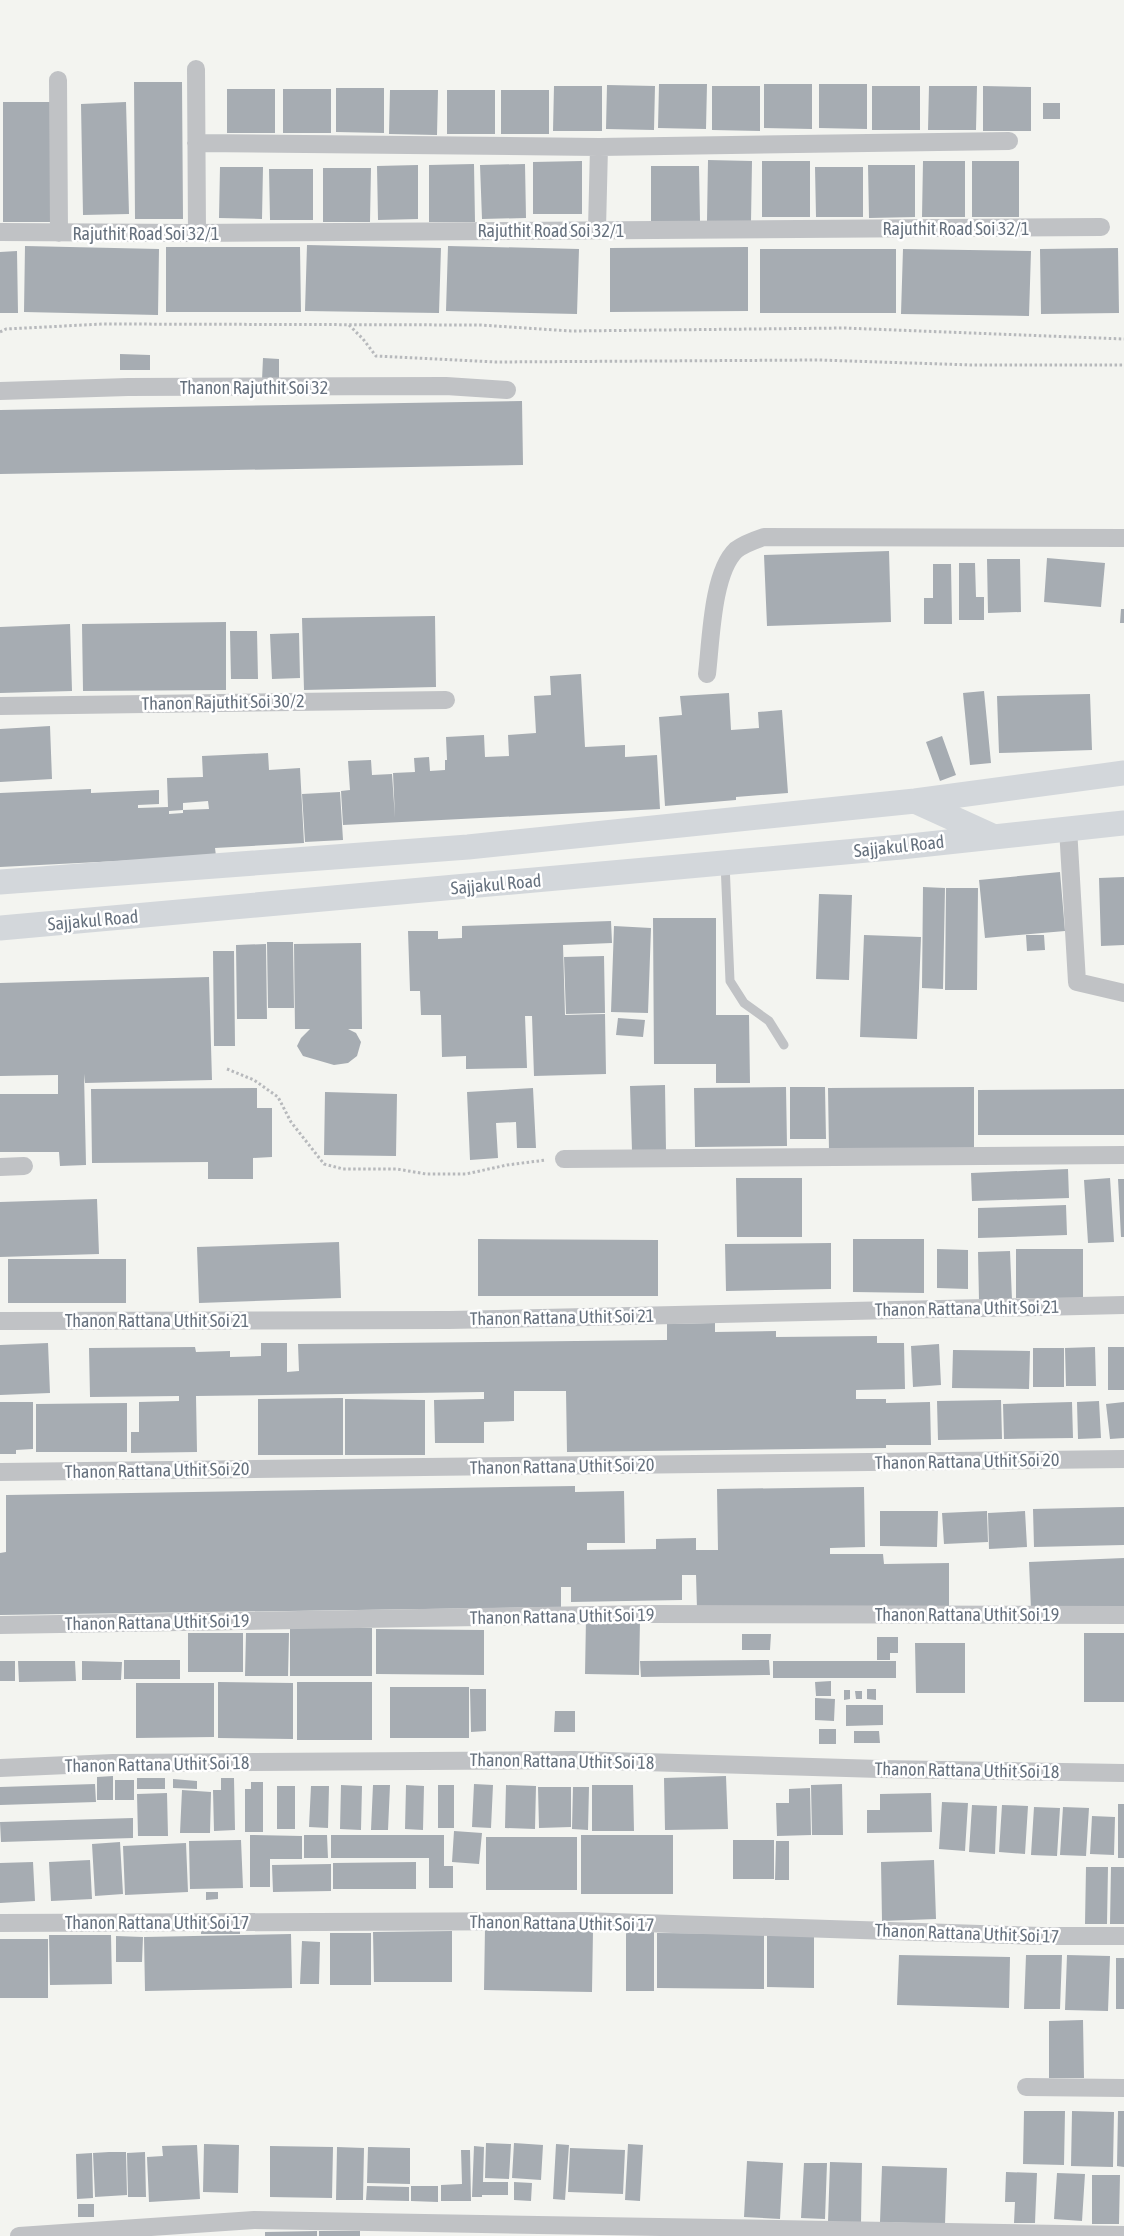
<svg xmlns="http://www.w3.org/2000/svg" width="1124" height="2236" font-family="'Asap Condensed',sans-serif">
  <rect width="100%" height="100%" fill="#f3f4f0"/>
  <path fill="#a6acb2" fill-rule="evenodd" d="M134,82H182L183,219H135Z
    M659,84H707L706,129L658,128Z
    M764,84H812V129L764,128Z
    M819,84H867V129L819,128Z
    M607,85L655,86L654,130L606,129Z
    M554,86H602V131H553Z
    M712,86H760V131L712,130Z
    M872,86H920V130H872Z
    M929,86H977L976,130H928Z
    M983,86L1031,87V131H983Z
    M336,88H384V133L336,132Z
    M227,89H275V133H227Z
    M283,89H331V133H283Z
    M390,90H438L437,135L389,134Z
    M447,90H495V134H447Z
    M501,90H549V134H501Z
    M3,102H52L51,222H3Z
    M126,102L129,214L83,215L81,104Z
    M1043,103H1060V119H1043Z
    M708,160L752,161L751,222L707,221Z
    M582,161V214H533V162Z
    M762,161H810V217H762Z
    M923,161H965V217H922Z
    M972,161H1019V217H972Z
    M474,164L475,222H429V165Z
    M525,164L526,218L482,219L480,165Z
    M418,165V219L378,220L377,166Z
    M868,165H915V217L869,218Z
    M651,166H699L700,221H651Z
    M220,167H263L262,219L219,218Z
    M815,167H863V217H816Z
    M323,168H371L370,222H323Z
    M269,169H313V220H270Z
    M307,245L441,248L439,313L305,311Z
    M25,246L159,249L158,315L24,312Z
    M448,246L579,249L577,314L446,311Z
    M166,247H300L301,312H166Z
    M748,247V311L610,312V248Z
    M1118,248L1119,313L1041,314L1040,249Z
    M760,249H896V313H760Z
    M903,249L1031,251L1029,316L901,314Z
    M17,251L18,313H0V252Z
    M120,354L150,355V370H120Z
    M263,358L279,359V381L262,380Z
    M522,401L523,465L0,474V410Z
    M889,551L891,622L767,626L764,555Z
    M1047,558L1105,563L1101,607L1044,602Z
    M987,559H1020L1021,612L988,613Z
    M959,563H975L976,597H984V620H959Z
    M933,564H951L952,624H924V598H933Z
    M1121,609H1124V623H1120Z
    M435,616L436,687L304,690L302,618Z
    M226,622V690L83,691L82,624Z
    M70,624L72,691L0,693V627Z
    M230,631H257L258,679H231Z
    M299,633L300,678L272,679L270,634Z
    M581,674L585,747L625,745V757L657,755L660,809L343,825L341,791L350,790L348,761L371,760L372,775L392,774L395,818L393,773L415,772L414,758L429,757L430,771L445,770V760H447L446,737L484,735L485,757L509,756L508,735L536,733L534,696L551,695L550,676Z
    M984,691L991,763L970,765L963,693Z
    M729,693L731,730L759,728L758,712L782,710L788,793L736,797V800L665,806L659,717L682,715L680,696Z
    M1090,694L1092,750L999,753L997,696Z
    M50,726L52,779L0,782V729Z
    M942,736L956,775L940,781L926,742Z
    M268,753L269,770L300,768L304,843L215,848L216,856L0,867V793L91,789V793L159,790V804L138,805V808L168,807L167,778L203,777L202,756ZM208,801L209,809L183,810V813L169,814V811L183,810V803Z
    M340,792L343,840L305,842L302,794Z
    M1060,872L1065,931L985,938L979,880Z
    M1124,877V945L1101,946L1099,878Z
    M923,887L945,888L943,989L922,988Z
    M946,888H978L977,990H945Z
    M819,894L852,895L849,980L816,979Z
    M653,918H716V1015H749L750,1083H716V1064H654Z
    M611,921L612,943L563,945L565,1015L605,1014L606,1074L534,1076L532,1016H525L527,1068L466,1069V1056L442,1057L441,1015H421L420,991H410L408,931H438V939L462,938V926Z
    M614,926L651,928L648,1013L611,1012Z
    M864,935L921,937L917,1039L860,1037Z
    M1026,935H1044L1045,950L1027,951Z
    M267,942H293L294,1008H268Z
    M361,943L362,1029H348L356,1033L361,1042L357,1056L348,1063L334,1065L303,1056L297,1046L301,1038L310,1029H295L294,944Z
    M266,944L267,1019H237L236,945Z
    M213,951H234L235,1046H214Z
    M604,956L605,1013L566,1014L564,957Z
    M209,977L212,1080L85,1083L84,1074L86,1165L60,1166L59,1152H0V1094H58V1075L0,1076V983Z
    M618,1018L645,1020L643,1037L616,1035Z
    M665,1085L666,1151H632L630,1086Z
    M786,1087L787,1146L695,1147L694,1088Z
    M790,1087H825L826,1139H790Z
    M974,1087V1150L829,1151L828,1088Z
    M257,1088V1108H272V1157L253,1158V1179H208V1162L92,1163L91,1089Z
    M533,1088L536,1148H517L516,1122L496,1123L498,1158L470,1160L467,1092Z
    M1124,1089V1135H978V1090Z
    M325,1092L397,1094L396,1156L324,1155Z
    M1068,1169L1069,1198L972,1201L971,1173Z
    M736,1178H802V1237H737Z
    M1110,1178L1114,1242L1088,1243L1084,1180Z
    M1118,1179H1124V1237H1121Z
    M97,1199L99,1254L0,1257V1202Z
    M1066,1205L1067,1235L978,1238V1208Z
    M478,1239L658,1240V1296H478Z
    M853,1239H924V1293L853,1292Z
    M339,1242L341,1298L199,1303L197,1247Z
    M831,1243V1289L726,1291L725,1244Z
    M937,1249L968,1250V1289L937,1288Z
    M1016,1249H1083V1298H1016Z
    M1010,1251L1012,1300H979L978,1252Z
    M8,1259H126V1303H8Z
    M715,1323V1332L776,1331V1337L877,1336V1343H904L905,1389L856,1390V1399H886V1403L930,1402L931,1445H886V1448L567,1452L566,1391H514V1421L484,1422V1443H435L434,1400L484,1399V1392L196,1396L197,1452L131,1453V1432H139V1402L179,1401V1396L90,1397L89,1348L195,1347L196,1352L230,1351V1357L261,1356V1343H287V1372L299,1371L298,1344L667,1340V1324Z
    M48,1343L50,1393L0,1395V1345Z
    M939,1344L941,1385L913,1387L911,1346Z
    M1095,1347L1096,1386H1066L1065,1348Z
    M1108,1347H1124V1390H1108Z
    M1033,1348H1064V1387H1033Z
    M953,1350L1030,1351L1029,1389L952,1388Z
    M343,1398V1455H258V1399Z
    M345,1399L425,1400V1455H345Z
    M1001,1400L1002,1439L938,1440L937,1401Z
    M1099,1401L1101,1438L1078,1439L1077,1402Z
    M0,1402H33V1449L16,1450V1454H0Z
    M1072,1402L1073,1438L1004,1439L1003,1404Z
    M1124,1402V1438L1110,1439L1106,1404Z
    M127,1403V1452H36V1404Z
    M575,1486V1492L624,1491L625,1543H587V1550L656,1549V1539L696,1538V1550H718L717,1489L864,1487L865,1547L830,1548V1554H883L884,1564L949,1563V1611L697,1609L696,1575H682V1600L571,1602V1587H561V1607L0,1615V1553L6,1552V1495Z
    M1124,1507V1545L1034,1547L1033,1509Z
    M880,1511H938L937,1547L880,1546Z
    M987,1511L988,1542L944,1544L942,1513Z
    M1025,1511L1027,1547L989,1549L988,1513Z
    M1124,1558V1606L1031,1610L1029,1562Z
    M586,1618L640,1620L639,1675L585,1674Z
    M290,1628H372V1676H290Z
    M376,1629L484,1630V1675L376,1674Z
    M188,1633H243V1672H188Z
    M246,1633H289L288,1676H245Z
    M1084,1633H1124V1702H1084Z
    M742,1634H771L770,1650H742Z
    M877,1637H898V1653H890V1660H877Z
    M915,1643H965V1693H916Z
    M124,1660H180V1679H124Z
    M769,1660L770,1675L641,1677L640,1661Z
    M0,1661H15V1681H0Z
    M18,1661H75L76,1681L19,1682Z
    M82,1661L122,1662L121,1680H82Z
    M773,1661H896V1678H773Z
    M831,1681V1696H816L815,1682Z
    M218,1682L293,1683V1739L218,1738Z
    M297,1682H372V1740H297Z
    M136,1683H214V1737L136,1738Z
    M390,1687H469V1738H390Z
    M470,1689H486V1731L471,1732Z
    M867,1689H876V1700L867,1699Z
    M844,1690H850V1699L844,1700Z
    M855,1691H862V1699H856Z
    M815,1698L835,1699L834,1721L815,1720Z
    M846,1705H883V1725L846,1726Z
    M555,1711H575V1732H554Z
    M819,1729H836V1744H819Z
    M854,1731H879L880,1743H854Z
    M113,1776V1800H97V1777Z
    M726,1776L728,1829L665,1830L664,1778Z
    M137,1778H165V1789H137Z
    M221,1778H234L235,1830L214,1831L213,1790H221Z
    M173,1779L197,1781V1789L173,1788Z
    M115,1780H134V1800H115Z
    M251,1782H263V1832H245V1789H251Z
    M95,1784L96,1802L0,1805V1787Z
    M474,1784L493,1785L491,1828L472,1827Z
    M842,1784L843,1835H812L811,1785Z
    M341,1785L362,1786L361,1830L340,1829Z
    M373,1785H390L388,1830H371Z
    M406,1785L424,1786L423,1830L405,1829Z
    M438,1785H454V1828H438Z
    M506,1785L536,1786L535,1829L505,1828Z
    M592,1785H633L634,1831H592Z
    M277,1786H295V1829H277Z
    M311,1786H329L328,1828L309,1827Z
    M538,1787H571V1827L539,1828Z
    M573,1787H589L588,1830L572,1829Z
    M810,1788L811,1835L777,1836L776,1803H789V1789Z
    M182,1790L211,1792L210,1833H180Z
    M167,1793L168,1836H138L137,1794Z
    M931,1793L932,1832L867,1833V1810H880V1794Z
    M942,1802L968,1803L965,1851L939,1849Z
    M1118,1804H1124V1858H1118Z
    M972,1805L997,1806L995,1854L969,1852Z
    M1002,1805L1028,1806L1025,1854L999,1852Z
    M1034,1807L1060,1808L1057,1856L1031,1855Z
    M1063,1807L1089,1808L1086,1856L1060,1855Z
    M1092,1816L1115,1817L1114,1855L1090,1854Z
    M133,1818V1838L1,1842L0,1822Z
    M454,1831L482,1833L479,1864L452,1862Z
    M250,1835L302,1836V1859H270V1887H250Z
    M304,1835H327L328,1858H304Z
    M331,1835H444V1866H453V1888H429V1858H331Z
    M581,1835H673V1894H581Z
    M486,1837H577V1890H486Z
    M241,1840L243,1888L190,1889L189,1841Z
    M733,1840H774V1879H733Z
    M776,1841H789V1880H775Z
    M120,1842L123,1894L95,1896L92,1844Z
    M186,1843L188,1892L125,1895L123,1846Z
    M90,1860L92,1899L51,1901L49,1862Z
    M934,1860L936,1919L882,1921L881,1862Z
    M33,1862L35,1901L0,1903V1863Z
    M416,1862V1889H333V1863Z
    M331,1864V1891L273,1892L272,1865Z
    M1086,1867H1108L1107,1924H1085Z
    M1111,1867H1124V1924H1110Z
    M206,1892H218V1899L206,1900Z
    M240,1925V1934H201V1926Z
    M485,1928L593,1930L592,1992L484,1990Z
    M626,1930H654V1991H626Z
    M452,1931V1982H374L373,1932Z
    M767,1932H814V1988L767,1987Z
    M330,1933H371V1985H330Z
    M657,1933L764,1934V1989L657,1988Z
    M291,1934L292,1988L145,1991L144,1937Z
    M49,1935H111L112,1984L50,1985Z
    M116,1936L143,1937L142,1962H116Z
    M0,1939H48V1998H0Z
    M302,1941L320,1942L319,1984H300Z
    M899,1955L1010,1957L1009,2008L897,2005Z
    M1026,1955H1062L1060,2009H1024Z
    M1067,1955L1110,1956L1108,2011L1065,2010Z
    M1116,1958H1124V2009H1116Z
    M1083,2020L1084,2078H1049V2021Z
    M1024,2111H1065L1064,2165L1023,2164Z
    M1072,2111L1114,2112L1113,2167L1071,2166Z
    M1118,2111H1124V2167L1117,2166Z
    M486,2143L511,2144L509,2179L485,2178Z
    M514,2143L543,2145L541,2180L512,2178Z
    M204,2144L239,2145L238,2193L203,2192Z
    M556,2144L569,2145L565,2200L553,2199Z
    M628,2144L643,2145L640,2201L625,2200Z
    M197,2145L200,2199L149,2202L147,2157L163,2156L162,2146Z
    M270,2146L333,2147L332,2198L270,2197Z
    M474,2146L484,2147L483,2182H508V2195H482V2197H472Z
    M337,2147L364,2148L363,2200H336Z
    M368,2147L410,2148V2184L367,2183Z
    M570,2148L625,2150L623,2194L568,2192Z
    M461,2150H470L471,2201H441V2185L462,2184Z
    M109,2152V2160V2152H126L127,2195L95,2197L93,2153Z
    M145,2152L146,2197H128L127,2153Z
    M92,2153L93,2198L77,2199L76,2154Z
    M747,2161L783,2163L780,2219L744,2217Z
    M830,2162L862,2163L861,2223L828,2222Z
    M804,2163H827L825,2219L801,2218Z
    M882,2166L947,2168L945,2224L880,2222Z
    M1006,2172L1037,2173L1035,2223H1014L1015,2202H1005Z
    M1057,2173L1085,2174L1082,2221L1054,2219Z
    M1092,2175H1120L1119,2224H1092Z
    M514,2182L532,2183L531,2201L514,2200Z
    M367,2186L409,2187V2201L366,2200Z
    M411,2186H438V2202L411,2201Z
    M78,2204H94V2217H78Z
    M317,2231V2236H265V2232Z
    M319,2231H360V2236H319Z"/>
  <g fill="none" stroke-linecap="round" stroke-linejoin="round">
    <path stroke="#b7b9bc" stroke-width="3" stroke-dasharray="2.5 2.5" stroke-linecap="butt" d="M349,325L363,339L376,356L495,362L819,360L972,365H1124
      M0,332L6,329L103,324L480,325L571,331L844,328L1124,339
      M227,1069L254,1080L278,1097L291,1122L324,1164L343,1169H397L426,1174H466L507,1165L546,1160"/>
    <path stroke="#c0c2c5" stroke-width="9" d="M725,863L730,981L744,1003L769,1021L784,1045"/>
    <path stroke="#c0c2c5" stroke-width="18" d="M196,69L197,233
      M58,80L59,233
      M196,143L599,147L1009,141
      M597,229L599,147
      M0,232L197,233L1101,227
      M0,391L128,387L446,386L507,390
      M707,674C711,641 712,573 736,550C744,544 755,540 764,537L1124,538
      M0,706L446,700
      M1068,828L1077,982L1124,993
      M564,1159L1124,1155
      M0,1167L24,1166
      M0,1321L449,1320L1124,1305
      M0,1472L1124,1459
      M0,1625L651,1614L1124,1615
      M0,1768L113,1763L574,1760L880,1769L1124,1773
      M0,1923L582,1921L1042,1936H1124
      M1026,2087L1124,2088
      M19,2236L254,2220L1124,2235"/>
    <path stroke="#d3d7db" stroke-width="25" d="M915,801L992,836
      M0,882L468,847L915,801L1124,773
      M0,928L901,847L1124,823"/>
  </g>
  <g text-anchor="middle" dominant-baseline="central" stroke-width="5" stroke-linejoin="round" paint-order="stroke">
    <g font-size="18" fill="#66717e" stroke="#fff">
      <text x="956" y="228">Rajuthit Road Soi 32/1</text>
      <text x="551" y="230">Rajuthit Road Soi 32/1</text>
      <text x="146" y="233">Rajuthit Road Soi 32/1</text>
      <text x="254" y="387">Thanon Rajuthit Soi 32</text>
      <text transform="translate(223 702) rotate(-1)">Thanon Rajuthit Soi 30/2</text>
      <text transform="translate(899 846) rotate(-6)">Sajjakul Road</text>
      <text transform="translate(496 884) rotate(-5)">Sajjakul Road</text>
      <text transform="translate(93 920) rotate(-5)">Sajjakul Road</text>
      <text transform="translate(967 1308) rotate(-1)">Thanon Rattana Uthit Soi 21</text>
      <text transform="translate(562 1317) rotate(-1)">Thanon Rattana Uthit Soi 21</text>
      <text x="157" y="1320">Thanon Rattana Uthit Soi 21</text>
      <text transform="translate(967 1461) rotate(-1)">Thanon Rattana Uthit Soi 20</text>
      <text transform="translate(562 1466) rotate(-1)">Thanon Rattana Uthit Soi 20</text>
      <text transform="translate(157 1470) rotate(-1)">Thanon Rattana Uthit Soi 20</text>
      <text x="967" y="1614">Thanon Rattana Uthit Soi 19</text>
      <text transform="translate(562 1616) rotate(-1)">Thanon Rattana Uthit Soi 19</text>
      <text transform="translate(157 1622) rotate(-1)">Thanon Rattana Uthit Soi 19</text>
      <text transform="translate(562 1761) rotate(1)">Thanon Rattana Uthit Soi 18</text>
      <text transform="translate(157 1764) rotate(-1)">Thanon Rattana Uthit Soi 18</text>
      <text transform="translate(967 1770) rotate(1)">Thanon Rattana Uthit Soi 18</text>
      <text x="157" y="1922">Thanon Rattana Uthit Soi 17</text>
      <text transform="translate(562 1923) rotate(1)">Thanon Rattana Uthit Soi 17</text>
      <text transform="translate(967 1933) rotate(2)">Thanon Rattana Uthit Soi 17</text>
    </g>
  </g>
</svg>
